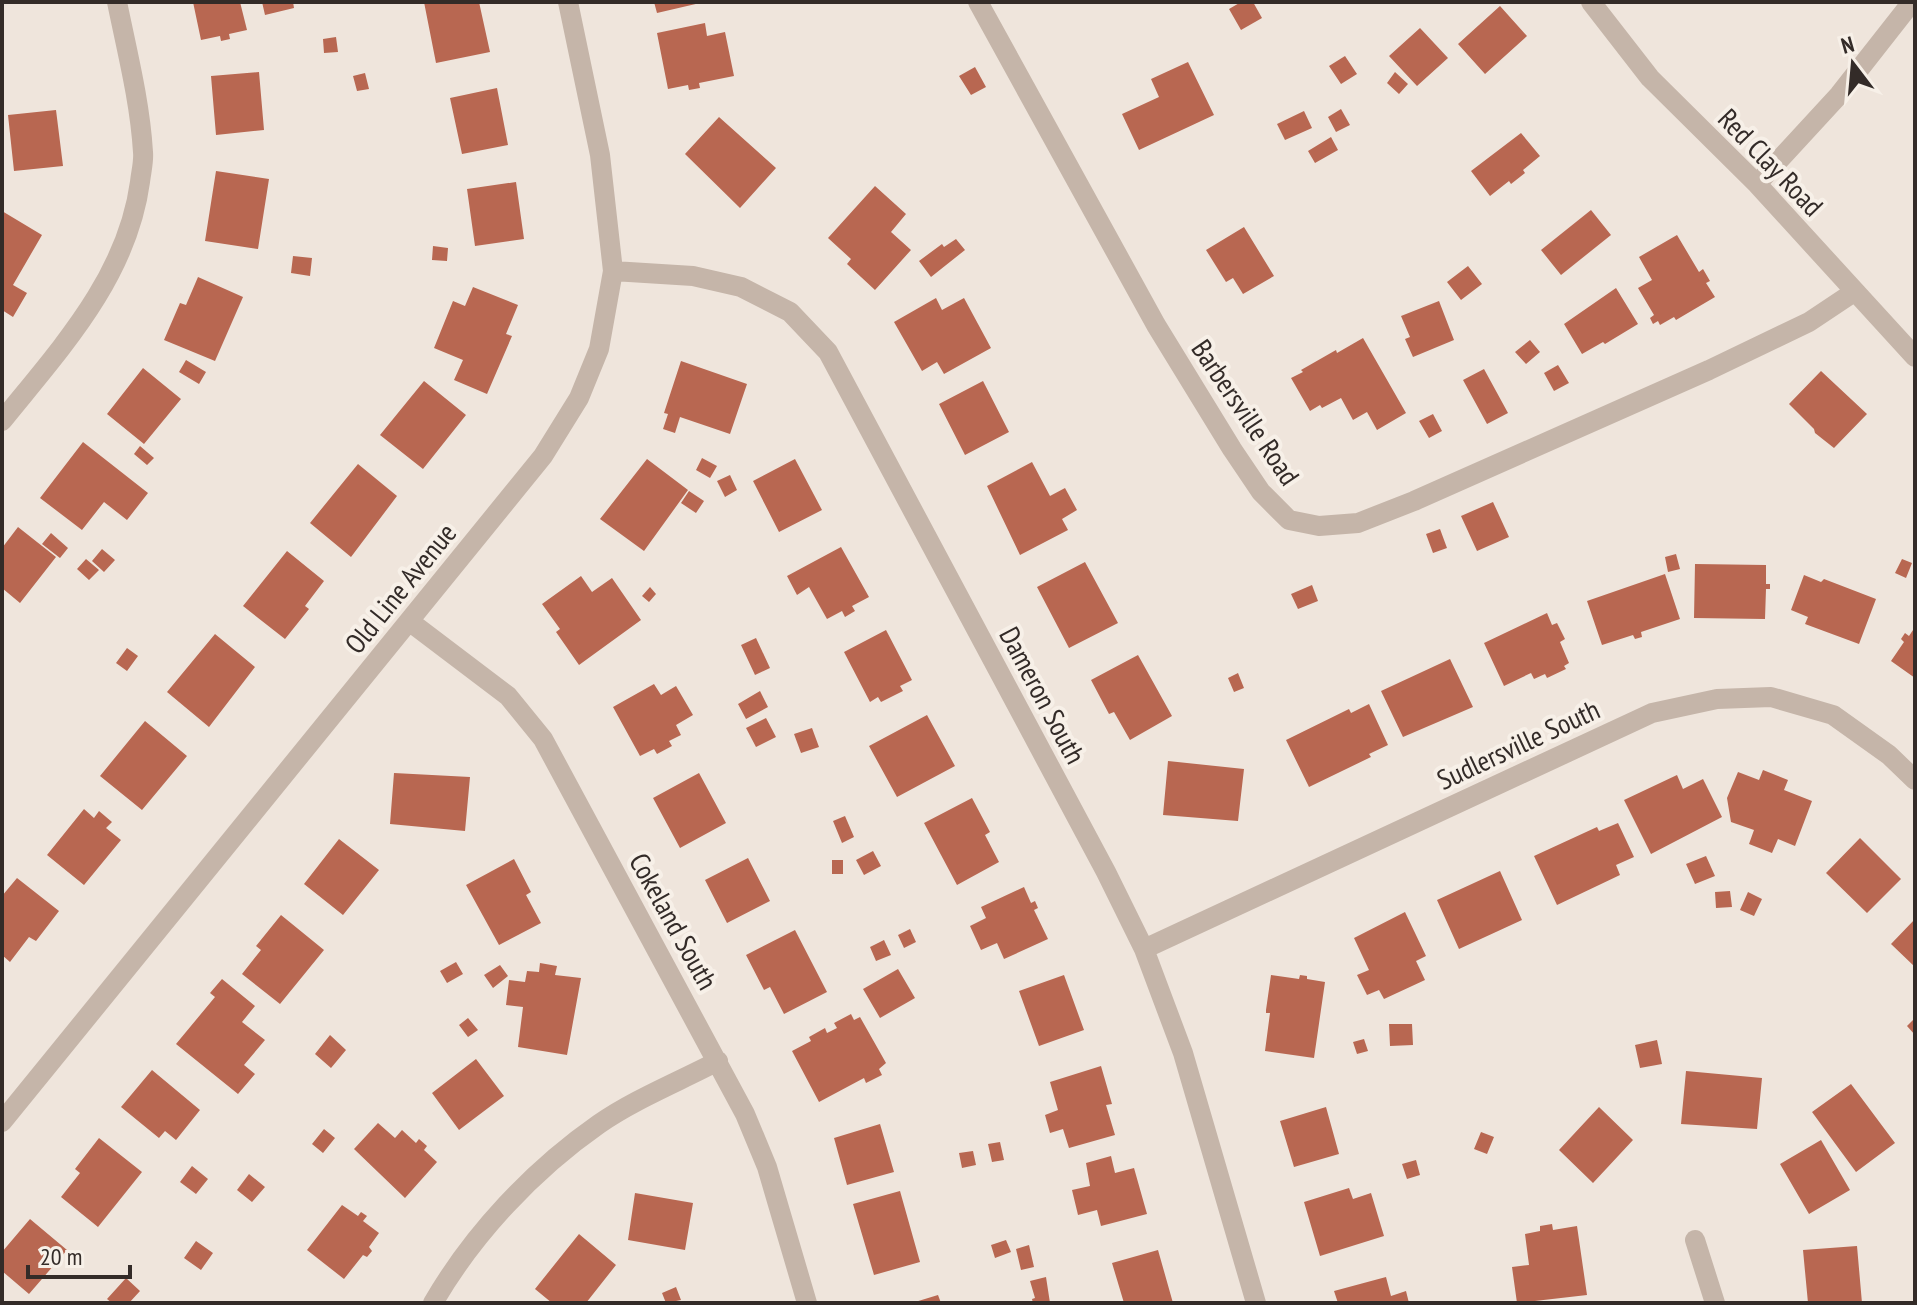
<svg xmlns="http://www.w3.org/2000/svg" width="1917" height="1305" font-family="'PT Sans Narrow',sans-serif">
  <rect width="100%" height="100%" fill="#efe5dc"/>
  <path fill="#b86751" d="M193,2H240L247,30L229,34L230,39L221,41L220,36L201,40Z
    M262,2H293L294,8L265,15Z
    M424,2H479L490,52L436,63Z
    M654,2H700V3L657,13Z
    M1241,2H1253L1262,18L1241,30L1229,9Z
    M1500,6L1527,36L1485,74L1458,44Z
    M705,23L707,36L725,32L734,76L699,83L700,88L689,90L688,85L668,89L657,33Z
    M1420,28L1448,58L1417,86L1389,56Z
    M336,37L338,52L324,53L323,39Z
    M1345,56L1357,74L1341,84L1329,66Z
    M1188,62L1214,115L1139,150L1122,114L1159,97L1151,79Z
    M975,67L986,87L971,95L959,76Z
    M259,72L264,130L216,135L211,76Z
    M1395,72L1408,84L1399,94L1387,83Z
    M365,73L369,89L357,91L353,76Z
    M497,88L508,145L462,154L450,98Z
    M1341,109L1350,125L1336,132L1328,117Z
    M56,110L63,166L14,171L8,115Z
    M1304,111L1312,128L1285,140L1277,124Z
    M719,117L776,168L740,208L685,154Z
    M1521,133L1540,156L1523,170L1525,173L1511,184L1509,181L1490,196L1471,171Z
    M1331,137L1338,150L1315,163L1308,151Z
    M216,171L269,179L258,249L205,241Z
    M516,182L524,239L475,246L467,189Z
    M875,186L906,214L891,232L911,250L875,290L847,264L851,259L828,238Z
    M1591,210L1611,235L1561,275L1541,250Z
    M2,211L42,235L13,285L27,293L13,317L2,310Z
    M1244,227L1274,276L1243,294L1233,278L1226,282L1206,250Z
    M1677,235L1699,272L1703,269L1710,281L1706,283L1715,297L1676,320L1674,317L1660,325L1658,321L1653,324L1650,318L1654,315L1638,288L1652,280L1639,257Z
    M956,239L965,250L931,277L919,261L942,244L944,247Z
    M433,246L448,248L447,261L432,260Z
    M293,256L312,258L310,276L291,273Z
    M1468,266L1482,284L1461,300L1447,282Z
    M198,277L243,297L215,361L164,340L180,303L186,305Z
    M473,287L518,305L506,334L512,336L487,394L454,380L463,360L434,348L453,301L465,306Z
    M1616,288L1638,324L1605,344L1603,342L1582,354L1564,324Z
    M936,298L942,310L964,298L991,348L944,374L937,362L922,371L894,322Z
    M1439,301L1454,340L1413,357L1405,339L1410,337L1401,316Z
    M1363,338L1406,413L1377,430L1367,412L1353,420L1341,398L1322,408L1320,405L1310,411L1291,378L1303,372L1301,370L1336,350L1337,353Z
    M1530,340L1540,352L1526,364L1515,352Z
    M186,360L206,372L199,384L179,372Z
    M681,361L747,384L730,434L680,417L675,433L663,429L668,414L664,413Z
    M1558,365L1569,383L1554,391L1544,373Z
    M143,368L181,399L144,444L107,414Z
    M1484,369L1508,413L1487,424L1463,380Z
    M1821,371L1867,414L1834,448L1815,433L1814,429L1789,404Z
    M424,381L466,415L423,469L380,435Z
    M983,381L1009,432L965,455L939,404Z
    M1433,414L1442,431L1429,438L1419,421Z
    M83,442L148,493L127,520L104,502L82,530L40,498Z
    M140,446L154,458L147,465L134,454Z
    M702,458L717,466L710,478L696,470Z
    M647,459L688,490L644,551L600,519Z
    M795,459L822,510L779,532L753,481Z
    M1032,462L1050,496L1065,488L1077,510L1062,519L1068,530L1020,555L987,486Z
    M358,464L397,496L351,557L310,523Z
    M730,475L737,490L725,497L717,481Z
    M689,491L704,501L696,513L681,503Z
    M1493,502L1509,537L1477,551L1461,516Z
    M18,527L56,557L20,603L2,588V548Z
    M1440,529L1447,548L1433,553L1426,534Z
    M51,533L68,548L60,558L42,544Z
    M841,547L869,597L852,606L855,611L845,617L842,611L827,619L809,587L797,595L787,576Z
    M102,549L115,560L104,572L92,561Z
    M287,551L324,581L305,606L309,609L285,639L243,606Z
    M1676,554L1680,569L1668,572L1665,557Z
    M86,559L99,570L89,580L77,569Z
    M1902,559L1912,563L1906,578L1895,573Z
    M1085,562L1118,623L1069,648L1037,587Z
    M1695,564L1766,565V584H1770V589H1766L1765,619L1694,618Z
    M1665,574L1680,619L1641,632L1642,637L1635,639L1633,635L1602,645L1587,601Z
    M1804,575L1821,582L1824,579L1876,599L1859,644L1805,624L1808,617L1791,610Z
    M581,576L592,592L612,578L641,620L579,665L556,632L560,629L542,604Z
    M1312,585L1318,601L1298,609L1291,594Z
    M650,587L656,594L649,602L642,596Z
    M1547,613L1552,625L1557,623L1565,639L1560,642L1569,663L1564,666L1566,669L1547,678L1545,674L1534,679L1531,673L1504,686L1484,643Z
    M1915,627V678L1891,661L1904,642L1901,639L1905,633L1909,636Z
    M886,630L912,680L900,686L903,691L881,702L878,697L870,702L844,652Z
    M215,634L255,667L209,727L167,692Z
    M756,638L770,668L755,675L741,645Z
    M127,648L138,656L127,671L116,663Z
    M1138,655L1172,716L1130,740L1114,712L1109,714L1091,680Z
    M1450,659L1473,707L1403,737L1381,691Z
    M1238,673L1244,688L1234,692L1228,678Z
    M654,684L661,695L676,686L693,715L676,725L681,735L669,741L672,746L657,754L654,749L640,756L613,707Z
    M760,691L768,707L746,719L738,704Z
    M1369,704L1388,745L1369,754L1371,757L1309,787L1286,740L1349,709L1351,713Z
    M927,715L955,766L897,797L869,746Z
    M766,718L776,737L756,747L746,728Z
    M145,721L187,756L142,810L100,776Z
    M812,728L819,747L801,753L794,734Z
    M1168,761L1244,769L1238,821L1163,815Z
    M1763,770L1788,780L1784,790L1812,801L1795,846L1778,839L1772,853L1749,844L1754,830L1731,822L1727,798L1738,772L1759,780Z
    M394,773L470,777L465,831L390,824Z
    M699,773L726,823L680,848L653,798Z
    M1677,775L1683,789L1703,779L1722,817L1651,854L1624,800Z
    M972,798L990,832L985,835L999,862L957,885L924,823Z
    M84,809L94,818L99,811L112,822L106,828L121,840L84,885L47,855Z
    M845,816L854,837L842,843L833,821Z
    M1618,823L1634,857L1616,865L1620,875L1557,905L1534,856L1597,827L1599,831Z
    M1860,838L1901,879L1867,913L1826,873Z
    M339,839L379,870L343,915L304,884Z
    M873,851L881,866L864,875L856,860Z
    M1706,856L1715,876L1695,884L1686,864Z
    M748,858L770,901L727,923L705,880Z
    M514,859L531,892L526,895L541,923L499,945L466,885Z
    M832,860H843V874H832Z
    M1500,871L1522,920L1459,949L1437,900Z
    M17,878L59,911L36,941L29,937L10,962L2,955V896Z
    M1024,887L1031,903L1035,901L1038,908L1034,910L1048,939L1004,959L997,943L981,950L970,926L986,918L981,907Z
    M1730,891L1732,907L1716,908L1715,892Z
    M1748,892L1762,899L1754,916L1740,910Z
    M1405,912L1426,956L1416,961L1425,980L1384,999L1379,990L1367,995L1357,975L1369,970L1354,938Z
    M281,915L324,950L280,1004L242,974L261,950L256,946Z
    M1915,919V967L1891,944Z
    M910,929L916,942L904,948L898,935Z
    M795,930L827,992L784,1014L770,987L764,990L746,955Z
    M884,940L891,955L876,961L870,947Z
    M456,962L463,974L447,983L440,971Z
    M540,963L557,966L555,975L581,978L567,1055L518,1047L523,1007L506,1005L509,980L525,982L527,971L539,972Z
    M500,965L508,976L493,988L484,975Z
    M898,969L915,998L880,1018L863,989Z
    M1064,975L1084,1030L1039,1046L1019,991Z
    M1271,975L1299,979L1300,975L1307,976V979L1325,982L1314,1058L1265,1051L1270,1013H1266V1010Z
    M222,979L255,1006L242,1022L265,1040L244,1065L255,1074L238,1094L176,1044L215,997L210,993Z
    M851,1014L854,1020L860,1017L886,1063L879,1069L882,1075L866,1083L864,1078L819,1102L792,1051L811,1041L809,1037L825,1028L827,1033L837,1028L834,1023Z
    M468,1018L478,1030L468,1037L459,1025Z
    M1915,1018V1035L1907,1026Z
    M1389,1024H1412L1413,1045L1390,1046Z
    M330,1035L346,1050L331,1068L315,1054Z
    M1364,1039L1368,1051L1357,1054L1353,1042Z
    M1657,1040L1662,1064L1640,1068L1635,1045Z
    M476,1059L504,1096L459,1130L432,1093Z
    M1101,1066L1112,1104L1106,1105L1115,1135L1069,1148L1063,1129L1050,1133L1045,1115L1058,1110L1050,1082Z
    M152,1070L200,1110L176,1140L165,1131L159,1138L121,1107Z
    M1686,1071L1762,1078L1757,1129L1681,1124Z
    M1851,1084L1895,1143L1856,1172L1812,1112Z
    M1326,1107L1339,1154L1294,1167L1280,1121Z
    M1599,1107L1633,1140L1593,1183L1559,1150Z
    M378,1123L395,1138L402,1130L416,1143L419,1139L427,1146L424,1150L437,1162L405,1198L354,1149Z
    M880,1124L894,1172L847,1185L834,1138Z
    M324,1129L335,1138L323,1153L312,1144Z
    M1481,1132L1494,1137L1487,1154L1474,1149Z
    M99,1138L142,1172L98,1227L61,1197L80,1173L75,1169Z
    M1821,1140L1850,1190L1809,1214L1780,1164Z
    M1000,1142L1004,1160L992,1162L988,1144Z
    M973,1151L976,1165L962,1168L959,1153Z
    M1111,1156L1115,1173L1134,1168L1147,1214L1101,1226L1097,1210L1078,1215L1072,1190L1090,1186L1086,1163Z
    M1416,1160L1420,1175L1407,1179L1402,1164Z
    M192,1166L208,1179L196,1194L180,1182Z
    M249,1174L265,1187L252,1202L237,1190Z
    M1349,1188L1353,1199L1371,1193L1384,1236L1320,1256L1304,1202Z
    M900,1191L920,1262L874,1275L853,1204Z
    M635,1193L693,1203L685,1250L628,1240Z
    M342,1205L358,1216L361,1212L367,1216L363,1221L379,1233L369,1247L372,1251L367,1257L363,1255L344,1279L307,1250Z
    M30,1219L67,1250L29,1294L2,1271V1252Z
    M1552,1224L1553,1230L1577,1226L1587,1295L1517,1303L1512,1267L1529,1265L1525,1234L1540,1231V1226Z
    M579,1234L616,1265L586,1303H552L535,1289Z
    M1006,1240L1011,1252L995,1258L991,1245Z
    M196,1241L213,1253L201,1270L184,1258Z
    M1029,1245L1034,1267L1021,1270L1016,1249Z
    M1857,1246L1862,1303H1808L1803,1250Z
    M1158,1250L1173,1303H1124L1112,1263Z
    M1046,1277L1050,1303H1033L1032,1299L1035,1298L1030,1281Z
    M1386,1277L1391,1296L1406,1291L1409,1303H1338L1334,1291Z
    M126,1278L140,1291L129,1303H112L107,1299Z
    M676,1287L681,1300L666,1303L662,1293Z
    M938,1295L941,1303H915V1302Z"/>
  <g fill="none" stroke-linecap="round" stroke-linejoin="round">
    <path stroke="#c5b5a9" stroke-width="20" d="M978,2L1156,325L1232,449L1261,492L1289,520L1319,526L1358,523L1414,501L1709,370L1809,322L1854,292
      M1591,2L1650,78L1757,184L1915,357
      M1757,184L1839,95L1912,2
      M613,271L693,276L741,287L790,312L828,352L1106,872L1144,949L1183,1053L1256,1303
      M2,421C60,349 127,278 140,182C141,172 144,162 143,152C140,102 127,51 117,2
      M409,621L508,696L543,739L745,1114L767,1167L807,1303
      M1144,949L1652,713L1717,699L1771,697L1833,715L1889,755L1915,780
      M2,1122L543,456L579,398L599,349L613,271L600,155L568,2
      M1695,1240L1715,1303
      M433,1303C473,1234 533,1170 599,1124C633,1100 680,1081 718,1061"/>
  </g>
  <g text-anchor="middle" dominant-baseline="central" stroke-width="8" stroke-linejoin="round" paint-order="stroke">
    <g font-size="28" fill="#332b28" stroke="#f7f0e8">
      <text transform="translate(1771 162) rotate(46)">Red Clay Road</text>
      <text transform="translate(1246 412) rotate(56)">Barbersville Road</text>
      <text transform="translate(400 588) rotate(-51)">Old Line Avenue</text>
      <text transform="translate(1043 695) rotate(62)">Dameron South</text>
      <text transform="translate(1518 744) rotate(-25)">Sudlersville South</text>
      <text transform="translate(674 921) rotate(61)">Cokeland South</text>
    </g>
  </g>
  <rect width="1917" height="1305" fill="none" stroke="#332b28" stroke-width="8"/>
  <g transform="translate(1853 64) rotate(344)" stroke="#f7f0e8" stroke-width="6" paint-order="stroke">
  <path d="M0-6L14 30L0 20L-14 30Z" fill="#332b28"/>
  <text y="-12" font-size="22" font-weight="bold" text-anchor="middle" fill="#332b28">N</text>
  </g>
  <path d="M28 1265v12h102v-12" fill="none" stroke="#332b28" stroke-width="4"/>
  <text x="40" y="1265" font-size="24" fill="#332b28" stroke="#f7f0e8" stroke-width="6" paint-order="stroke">20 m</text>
</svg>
